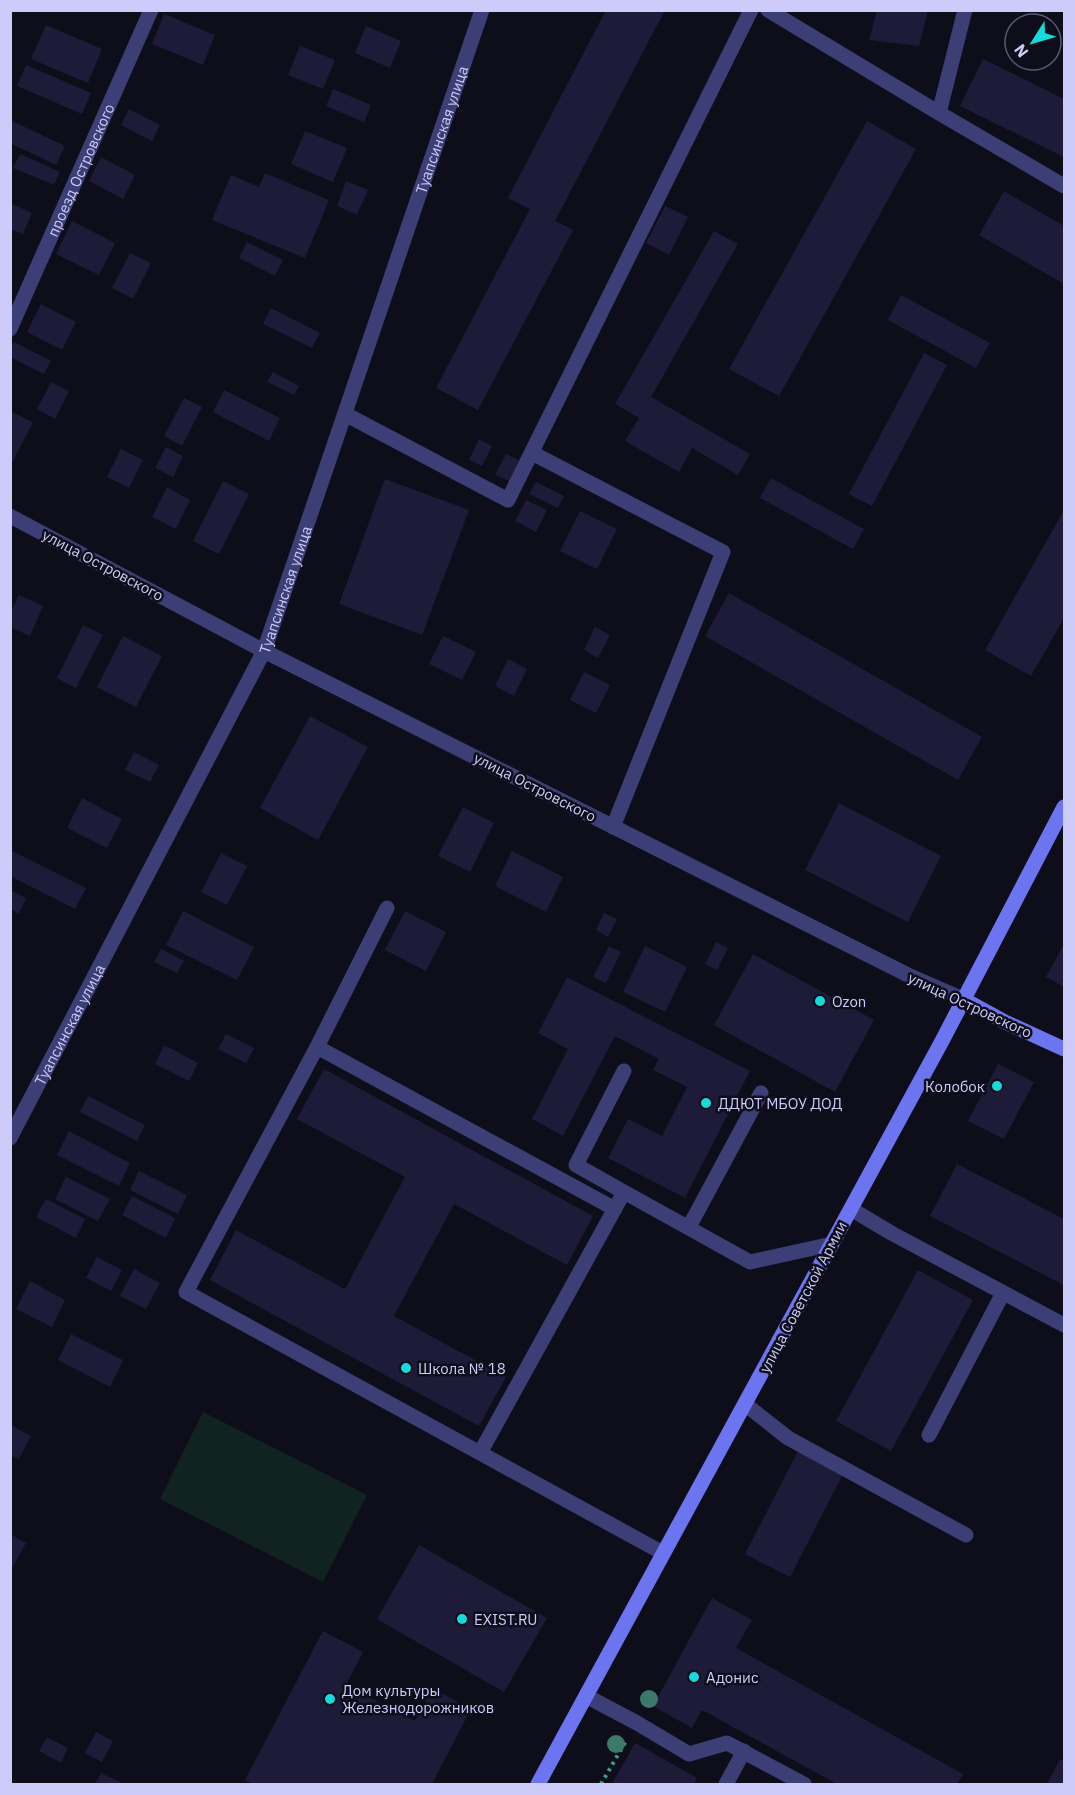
<svg xmlns="http://www.w3.org/2000/svg" width="1075" height="1795" font-family="'IBM Plex Sans',sans-serif">
  <rect width="100%" height="100%" fill="#0e0d1a"/>
  <path fill="#102321" d="M203,1412L367,1495L323,1582L160,1499Z"/>
  <path fill="#1e1b39" d="M606,10H665L555,221L573,230L478,410L436,388L530,209L508,198Z
    M877,10H928L919,46L869,40Z
    M164,14L215,35L203,65L152,44Z
    M46,25L102,49L88,83L31,59Z
    M366,26L401,41L390,68L355,53Z
    M300,46L335,60L323,89L288,75Z
    M983,59L1064,99V157L960,106Z
    M26,65L91,93L82,114L17,86Z
    M333,89L371,105L364,122L326,106Z
    M129,109L160,125L152,141L121,125Z
    M10,120L65,146L56,165L10,143Z
    M867,121L916,149L779,396L729,369Z
    M305,131L347,148L333,182L291,164Z
    M20,154L60,172L54,185L13,168Z
    M101,157L135,175L123,199L89,181Z
    M265,173L329,200L305,258L212,220L231,175L259,187Z
    M346,181L368,190L357,215L337,206Z
    M1004,191L1064,226V284L979,235Z
    M10,203L32,213L23,234L10,229Z
    M665,206L688,217L669,255L646,243Z
    M72,221L115,243L99,275L56,254Z
    M714,231L738,244L651,397L750,454L738,475L692,448L679,472L625,441L639,418L615,404Z
    M247,242L283,260L275,276L239,258Z
    M130,253L151,263L133,299L112,288Z
    M901,295L990,343L976,368L888,320Z
    M41,304L76,322L62,350L27,332Z
    M271,308L320,333L312,348L263,324Z
    M14,342L51,361L44,374L10,357V349Z
    M924,353L947,365L872,506L849,494Z
    M273,372L299,386L294,395L267,382Z
    M51,382L69,391L55,419L37,409Z
    M224,390L280,418L269,441L213,412Z
    M184,398L202,407L182,446L164,436Z
    M10,411L33,422L10,467Z
    M479,439L492,446L482,466L469,460Z
    M166,447L183,456L173,477L155,468Z
    M121,449L143,460L129,488L107,477Z
    M506,454L519,460L509,481L495,475Z
    M771,478L864,529L853,549L760,498Z
    M385,479L469,510L422,635L339,604Z
    M223,481L249,494L219,554L193,541Z
    M536,482L564,496L558,508L529,494Z
    M167,487L190,500L176,529L152,517Z
    M526,500L547,510L536,532L515,521Z
    M1064,510V618L1031,676L985,650Z
    M580,511L617,529L597,569L560,551Z
    M729,593L982,737L958,780L705,636Z
    M19,595L43,606L30,636L10,627V614Z
    M83,625L103,635L76,688L57,678Z
    M595,627L610,635L598,658L584,650Z
    M123,636L162,656L136,707L97,687Z
    M443,636L476,652L462,680L429,664Z
    M508,659L527,669L514,696L495,686Z
    M584,672L610,685L596,713L570,700Z
    M310,716L368,747L318,840L260,808Z
    M134,752L159,765L150,782L125,770Z
    M82,798L122,819L107,848L67,828Z
    M839,803L941,856L908,922L805,870Z
    M463,807L494,823L470,872L438,856Z
    M10,850L86,888L75,909L10,876Z
    M512,851L563,877L546,912L495,886Z
    M221,853L247,866L227,905L201,892Z
    M10,890L26,898L19,914L10,909Z
    M183,911L254,947L237,980L166,945Z
    M405,911L446,932L426,971L385,950Z
    M604,913L617,919L608,937L596,930Z
    M716,942L728,948L717,970L705,964Z
    M1064,944V987L1046,977Z
    M609,946L621,952L606,983L593,977Z
    M645,946L687,967L665,1012L623,992Z
    M161,949L184,961L177,973L154,962Z
    M753,954L874,1020L835,1092L714,1025Z
    M567,977L750,1071L685,1198L608,1158L628,1119L662,1136L687,1087L653,1070L659,1059L615,1036L563,1136L532,1119L568,1049L538,1033Z
    M226,1034L254,1048L246,1063L218,1049Z
    M164,1045L198,1063L189,1081L155,1064Z
    M998,1064L1034,1082L1004,1139L968,1121Z
    M324,1069L593,1216L567,1265L454,1204L394,1316L506,1377L479,1426L210,1280L236,1230L345,1289L405,1177L297,1119Z
    M88,1096L145,1125L137,1141L80,1112Z
    M69,1131L130,1163L119,1186L57,1155Z
    M957,1164L1064,1219V1285L930,1216Z
    M139,1171L187,1195L178,1214L130,1190Z
    M66,1177L110,1199L98,1221L55,1199Z
    M132,1196L175,1218L166,1238L122,1215Z
    M46,1199L85,1219L76,1238L36,1217Z
    M97,1257L122,1270L111,1291L86,1278Z
    M134,1269L160,1283L146,1309L120,1296Z
    M918,1270L973,1300L891,1451L836,1421Z
    M30,1281L65,1300L52,1327L16,1309Z
    M71,1334L123,1360L110,1387L58,1360Z
    M12,1426L31,1436L19,1459L10,1455Z
    M799,1449L844,1472L790,1577L745,1554Z
    M10,1534L26,1543L10,1572Z
    M419,1545L547,1618L504,1692L377,1619Z
    M712,1598L752,1620L736,1648L963,1774L957,1784H837L702,1710L692,1728L653,1706Z
    M323,1631L363,1652L346,1685L415,1721L432,1688L471,1709L432,1784H253L245,1780Z
    M96,1732L113,1741L102,1762L85,1753Z
    M47,1737L68,1748L61,1763L39,1751Z
    M635,1743L697,1778L694,1784H612Z
    M1060,1759L1064,1761V1784H1047Z
    M101,1773L124,1784H95Z"/>
  <g fill="none" stroke-linecap="round" stroke-linejoin="round">
    <path stroke="#38a191" stroke-width="4" stroke-dasharray="3 4.5" stroke-linecap="butt" d="M601,1784L626,1741"/>
    <path stroke="#3c3f75" stroke-width="15" d="M768,10L939,113L965,10
      M939,113L1064,186
      M345,414L508,500L751,10
      M532,453L723,552L613,827
      M317,1047L387,908
      M624,1192L576,1165L624,1071
      M851,1209L893,1234L1064,1325
      M689,1227L761,1093
      M745,1404L788,1438L966,1535
      M929,1435L1003,1293
      M480,1453L186,1292L317,1047L615,1209
      M663,1553L480,1453L624,1192L750,1262L832,1244
      M586,1696L637,1723L689,1754L727,1743L804,1784
      M726,1784L744,1751"/>
    <g stroke="#3c3f75" stroke-width="15">
      <path id="s1" d="M10,329L151,10"/>
      <path d="M10,516L264,651L908,975L963,999"/>
      <path id="s2" d="M10,1138L264,651L482,10"/>
    </g>
    <path stroke="#6c74f0" stroke-width="15" d="M963,999L1005,1022L1064,1049
      M538,1784L942,1041L1064,807"/>
  </g>
  <g fill="#3b796a">
    <circle cx="649" cy="1699" r="9"/>
    <circle cx="616" cy="1744" r="9"/>
  </g>
  <g fill="#16d9db" stroke="#0e0d1a" stroke-width="2">
    <circle cx="820" cy="1001" r="6"/>
    <circle cx="997" cy="1086" r="6"/>
    <circle cx="706" cy="1103" r="6"/>
    <circle cx="406" cy="1368" r="6"/>
    <circle cx="462" cy="1619" r="6"/>
    <circle cx="694" cy="1677" r="6"/>
    <circle cx="330" cy="1699" r="6"/>
  </g>
  <g text-anchor="middle" dominant-baseline="central" stroke-width="5" stroke-linejoin="round" paint-order="stroke">
    <g font-size="15" fill="#cccbfa" stroke="#0e0d1a">
      <text stroke="none"><textPath href="#s2" startOffset="1100">Туапсинская улица</textPath></text>
      <text stroke="none"><textPath href="#s1" startOffset="174">проезд Островского</textPath></text>
      <text transform="translate(103 565) rotate(28)">улица Островского</text>
      <text stroke="none"><textPath href="#s2" startOffset="614">Туапсинская улица</textPath></text>
      <text transform="translate(535 787) rotate(27)">улица Островского</text>
      <text transform="translate(970 1005) rotate(25)">улица Островского</text>
      <text stroke="none"><textPath href="#s2" startOffset="128">Туапсинская улица</textPath></text>
      <text transform="translate(803 1297) rotate(-62)">улица Советской Армии</text>
    </g>
    <g font-size="15" fill="#cccbfa" stroke="#0e0d1a" text-anchor="start">
      <text x="832" y="1001">Ozon</text>
      <text x="985" y="1086" text-anchor="end">Колобок</text>
      <text x="718" y="1103">ДДЮТ МБОУ ДОД</text>
      <text x="418" y="1368">Школа № 18</text>
      <text x="474" y="1619">EXIST.RU</text>
      <text x="706" y="1677">Адонис</text>
      <text x="342" y="1690">Дом культуры<tspan x="342" dy="17">Железнодорожников</tspan></text>
    </g>
  </g>
  <rect width="1075" height="1795" fill="none" stroke="#cccbfa" stroke-width="24"/>
  <g transform="translate(1033 42) rotate(233)"><circle r="28" fill="#0e0d1a" stroke="#5a5974" stroke-width="1.5"/>
  <path d="M0-4.5L10 22L0 15L-10 22Z" fill="#16d9db"/>
  <text y="-9" font-size="16" font-weight="bold" text-anchor="middle" fill="#cccbfa">N</text>
  </g>
</svg>
